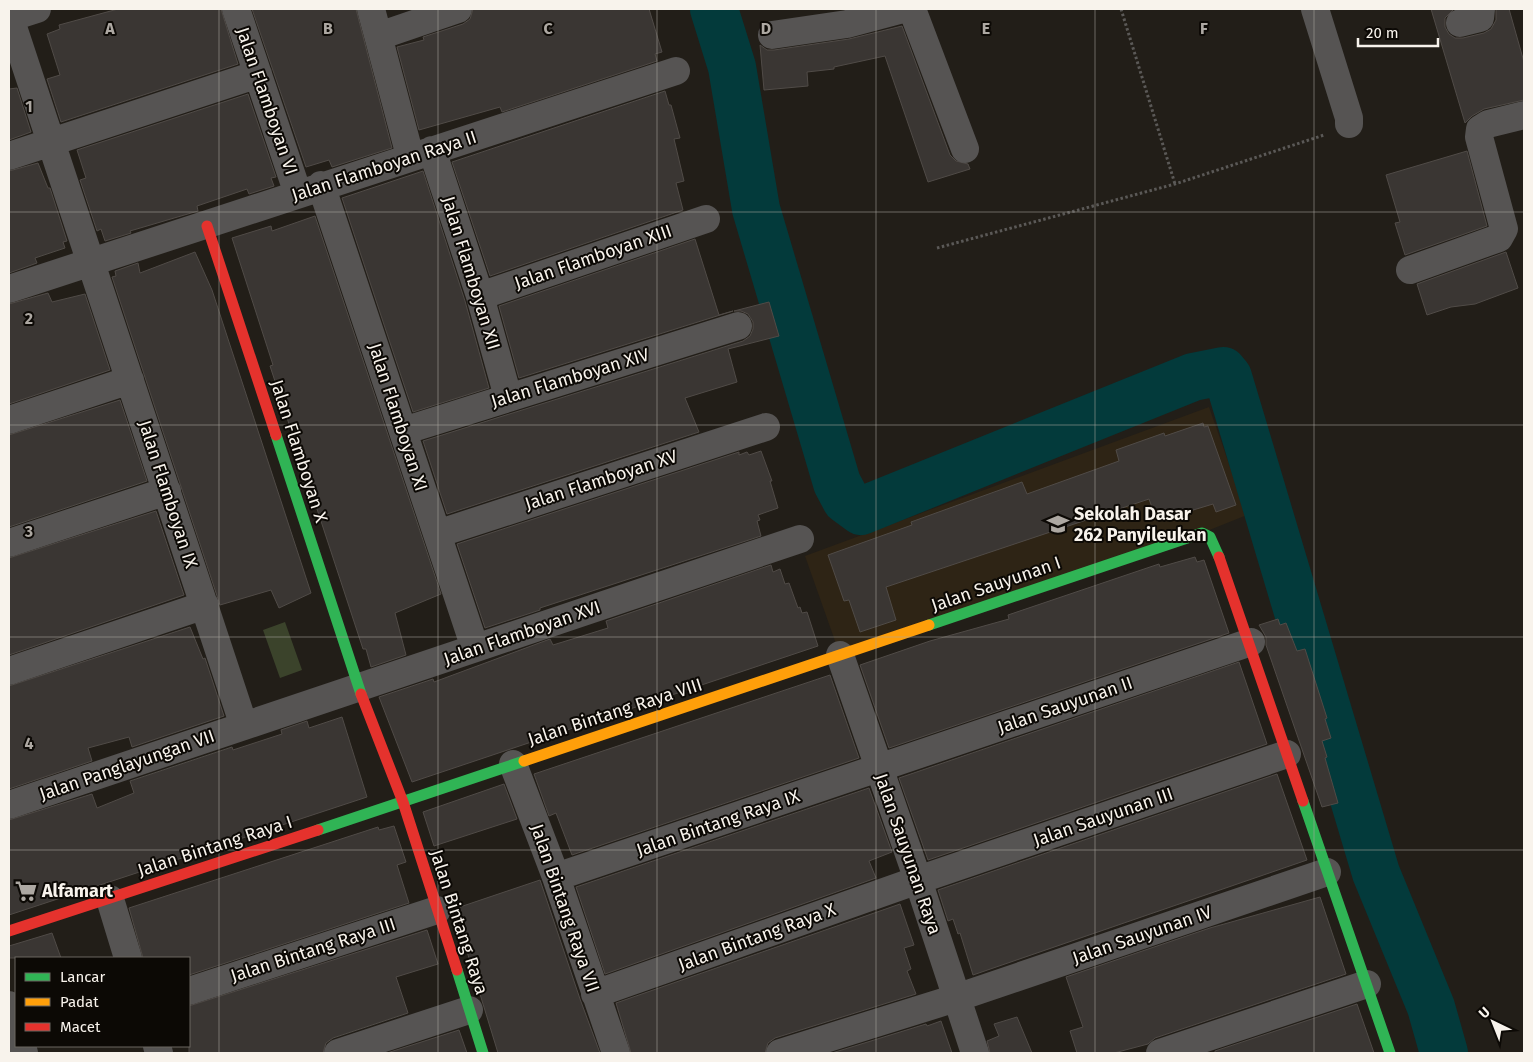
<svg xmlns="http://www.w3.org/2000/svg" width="1533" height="1062" font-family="'Fira Sans',sans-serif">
  <rect width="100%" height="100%" fill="#221e18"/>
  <path fill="#2e2415" d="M1209,407L1247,515L1202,533L840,655L805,556Z"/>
  <path fill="#3b432b" d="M285,622L302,670L280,678L263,630Z"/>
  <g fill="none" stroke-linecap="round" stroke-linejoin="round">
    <path stroke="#033a3b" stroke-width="48" d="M714,9L732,67L756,209L837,483L846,500L861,511L1193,377L1223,371L1228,377L1376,873L1431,1007L1444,1053"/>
  </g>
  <path fill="#3a3633" stroke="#504b47" d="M118,9H221L238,64L61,122L47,79L60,75L47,34L60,29L59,25Z
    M252,9H356L392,148L332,167L329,160L306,167Z
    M473,9H649L662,52L655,54L657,61L502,112L500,107L419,130L397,47L424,40L423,37L463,24L470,19Z
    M1431,9H1454L1445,18V27L1449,34L1455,38H1463L1484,33L1491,29L1496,20V9H1509L1524,62V100L1484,109L1472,116L1465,123Z
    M902,26L950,155L956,161L968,164L970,169L928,182L885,56L834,67V69L807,72L808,86L764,90L760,45L767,50H774L849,39Z
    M17,88L31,132L9,140V89Z
    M665,91L669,105H671L680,138L674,139L684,181L676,183L683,210L490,276L452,162Z
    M248,94L276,177L271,178L274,186L249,194L247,189L197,206L198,211L130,231L131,233L105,241L101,229L97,231L80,180L86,178L77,150Z
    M1467,151L1487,226L1405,255L1395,223L1400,222L1386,175Z
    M38,163L48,188H50L67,241L63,242L65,248L35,258L37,263L9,273V171Z
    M423,171L465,301L489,388L413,412L342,198Z
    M315,216L441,594L395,613L406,655L371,667L366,649H363L270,366L273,365L232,238L271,226L272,231Z
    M695,239L719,315L733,311L519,378L499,306Z
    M195,252L212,290L311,593L279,608L271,590L220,605L112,277L116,276L115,271L138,263L140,273Z
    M1506,252L1518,288L1475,304L1451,307L1427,315L1417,284Z
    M48,293L52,302L85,294L110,370L9,404V304Z
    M769,302L779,336L728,349L737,382L685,398L699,432L447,514L423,441L743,341L750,336L753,329V322L748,314L741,311H734Z
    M120,400L147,481L9,527V435Z
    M1203,423L1204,427L1208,426L1236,505L1216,512L1213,504L1157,521L1149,499L886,587L896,620L860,632L849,600L844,601L828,555L912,525L911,522L1022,482L1027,494L1119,461L1116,450L1164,433L1165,436Z
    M761,451L772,481H770L778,508L758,515L760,520L757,521L761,536L540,608V610L485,628L457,544L739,452V455L747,452L749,455Z
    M156,511L184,595L9,655V558Z
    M1195,557L1197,562L1204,560L1229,633L889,748L860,665L930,641L1009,619L1008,615L1150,567L1159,564L1160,567Z
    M771,565L773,572L780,569L785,584L789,583L798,608L800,607L802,613L807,612L818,646L412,782L379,697L433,679L434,682L550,639L553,645L608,628L606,621Z
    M1278,619L1280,625L1286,623L1297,651L1305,649L1327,718L1325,719L1331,738L1322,741L1327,757L1325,758L1338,803L1322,807L1266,645V637L1259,625Z
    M190,627L203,659L205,658L224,716L132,747L129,737L88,748L92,761L9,789V686Z
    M1239,662L1267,744L928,860L899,778Z
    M830,675L859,758L572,855L556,813L549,816L534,774Z
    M342,717L367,797L9,915V820L92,794L97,808L134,793L130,781L232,747L233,750L282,734L281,730L307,721L309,728Z
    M1277,774L1307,860L973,975L960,933L958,934L953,919L948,921L938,890Z
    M504,784L517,819L434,846L423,812Z
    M869,788L892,852L869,861L876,878L605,974L576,887Z
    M394,826L406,862L397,865L409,903L189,975V958H143L129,908L378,827L379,830Z
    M540,880L580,999L600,1053H498L454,909Z
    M1320,897L1346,974L1155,1038L1148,1044L1114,1053H1077L1070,1031L1083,1027L1066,977L1210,928Z
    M900,904L914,945L904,948L911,969L907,971L916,994L775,1038L768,1043L765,1053H631L616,1003Z
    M427,930L438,964L396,977L408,1013L333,1038L326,1043L323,1053H189V1006Z
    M52,933L61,958H9V946Z
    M1357,1004L1374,1053H1215V1051Z
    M1017,1017L1032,1053H990L987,1041L999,1036L994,1024Z
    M941,1021L952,1053H832L926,1024L927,1026Z
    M459,1030L467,1053H387Z"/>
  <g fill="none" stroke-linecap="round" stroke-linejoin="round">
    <path stroke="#5b5957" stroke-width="3" stroke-dasharray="2.5 2.5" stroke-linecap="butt" d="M1121,9L1175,184
      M937,248L1175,184L1324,135"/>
    <path stroke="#565453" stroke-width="28" d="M236,9L298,194
      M371,9L410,156
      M912,9L965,149
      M1315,9L1349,118V124
      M9,15L244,726
      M9,18L37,9
      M1460,23L1480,18L1481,9
      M772,35L847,24L903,9
      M379,36L458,9
      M432,150L480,296L508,397
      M9,156L258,74
      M321,185L475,648
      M1410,270L1499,238L1504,229L1479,137L1480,129L1488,124L1524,115
      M9,289L676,71
      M480,296L706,219
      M9,420L130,380
      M403,431L738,326
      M437,534L766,427
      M9,543L167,491
      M840,655L918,880L975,1053
      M9,671L205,605
      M513,764L556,877L616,1053
      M9,805L800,539
      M556,877L1251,642
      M110,899L128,958
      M189,991L437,910
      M595,994L918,880L1287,754
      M9,1005L16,1029
      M22,1046L24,1053
      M157,1046L159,1053
      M338,1053L469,1010
      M780,1053L956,998L1327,872
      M1160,1053L1367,984"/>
    <path stroke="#30b455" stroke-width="11" d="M276,435L361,694
      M929,625L1202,533L1210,537L1219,557
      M1303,801L1390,1053
      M318,830L524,761
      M457,970L483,1053"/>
    <path stroke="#ff9f0a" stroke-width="11" d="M524,761L929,625"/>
    <path stroke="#e5322d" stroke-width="11" d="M207,226L276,435
      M1219,557L1303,801
      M361,694L403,802L457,970
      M9,931L318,830"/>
  </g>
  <path fill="none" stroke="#ada8a2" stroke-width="1" stroke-opacity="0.55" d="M219,9V1053M438,9V1053M657,9V1053M876,9V1053M1095,9V1053M1314,9V1053M9,212H1524M9,425H1524M9,637H1524M9,850H1524"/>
  <defs>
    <g id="school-bare" transform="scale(1.725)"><path d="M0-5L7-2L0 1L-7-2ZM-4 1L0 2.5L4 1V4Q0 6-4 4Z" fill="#ada8a2" stroke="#0c0905" stroke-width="2.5" paint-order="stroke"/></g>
    <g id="supermarket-bare" transform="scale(1.725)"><path d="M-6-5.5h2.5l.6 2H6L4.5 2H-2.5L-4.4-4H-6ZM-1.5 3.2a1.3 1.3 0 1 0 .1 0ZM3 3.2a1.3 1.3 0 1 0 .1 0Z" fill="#ada8a2" stroke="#0c0905" stroke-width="2.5" paint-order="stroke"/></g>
  </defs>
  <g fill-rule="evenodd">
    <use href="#school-bare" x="1058" y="524"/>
    <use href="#supermarket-bare" x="26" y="891"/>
  </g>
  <g text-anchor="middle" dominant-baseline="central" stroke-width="4" stroke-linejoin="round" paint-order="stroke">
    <g font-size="18" fill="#f8f3ec" stroke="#0c0905">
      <text transform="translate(267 101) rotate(71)">Jalan Flamboyan VI</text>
      <text transform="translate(384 166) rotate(-18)">Jalan Flamboyan Raya II</text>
      <text transform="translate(593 257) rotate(-19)">Jalan Flamboyan XIII</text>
      <text transform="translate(471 273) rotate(73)">Jalan Flamboyan XII</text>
      <text transform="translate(570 378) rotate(-17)">Jalan Flamboyan XIV</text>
      <text transform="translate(398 417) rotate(72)">Jalan Flamboyan XI</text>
      <text transform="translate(299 451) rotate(72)">Jalan Flamboyan X</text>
      <text transform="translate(601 480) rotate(-18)">Jalan Flamboyan XV</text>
      <text transform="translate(168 494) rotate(72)">Jalan Flamboyan IX</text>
      <text transform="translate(996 584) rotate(-19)">Jalan Sauyunan I</text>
      <text transform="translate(522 633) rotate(-19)">Jalan Flamboyan XVI</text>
      <text transform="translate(1065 705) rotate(-19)">Jalan Sauyunan II</text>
      <text transform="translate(615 712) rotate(-18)">Jalan Bintang Raya VIII</text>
      <text transform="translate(127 765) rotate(-19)">Jalan Panglayungan VII</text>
      <text transform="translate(1103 817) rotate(-19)">Jalan Sauyunan III</text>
      <text transform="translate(718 823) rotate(-19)">Jalan Bintang Raya IX</text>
      <text transform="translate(215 846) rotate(-18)">Jalan Bintang Raya I</text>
      <text transform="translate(908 854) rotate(71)">Jalan Sauyunan Raya</text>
      <text transform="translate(565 908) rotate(71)">Jalan Bintang Raya VII</text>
      <text transform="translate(459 922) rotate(72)">Jalan Bintang Raya</text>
      <text transform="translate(1142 935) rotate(-19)">Jalan Sauyunan IV</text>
      <text transform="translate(757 937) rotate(-20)">Jalan Bintang Raya X</text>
      <text transform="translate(313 950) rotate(-18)">Jalan Bintang Raya III</text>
    </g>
    <g font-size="18" font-weight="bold" fill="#f8f3ec" stroke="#0c0905" text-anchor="start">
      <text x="1074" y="514">Sekolah Dasar<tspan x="1074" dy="21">262 Panyileukan</tspan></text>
      <text x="42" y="891">Alfamart</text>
    </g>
  </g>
  <g font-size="16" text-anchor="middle" font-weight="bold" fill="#ada8a2" stroke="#0c0905" stroke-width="4" stroke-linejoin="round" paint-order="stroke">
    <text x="110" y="34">A</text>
    <text x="328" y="34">B</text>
    <text x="548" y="34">C</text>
    <text x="766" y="34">D</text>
    <text x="986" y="34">E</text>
    <text x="1204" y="34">F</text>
    <text x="29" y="112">1</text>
    <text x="29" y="324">2</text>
    <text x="29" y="537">3</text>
    <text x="29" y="749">4</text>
  </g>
  <rect width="1533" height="1062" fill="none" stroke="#f8f3ec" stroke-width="20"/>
  <rect x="15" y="957" width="175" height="90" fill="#0c0905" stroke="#6a6761"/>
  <rect x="25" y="973" width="25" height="8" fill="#30b455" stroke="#6a6761"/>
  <text x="60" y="982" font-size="15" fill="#f8f3ec">Lancar</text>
  <rect x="25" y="998" width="25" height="8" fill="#ff9f0a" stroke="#6a6761"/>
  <text x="60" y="1007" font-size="15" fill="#f8f3ec">Padat</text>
  <rect x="25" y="1023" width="25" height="8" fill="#e5322d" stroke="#6a6761"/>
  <text x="60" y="1032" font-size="15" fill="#f8f3ec">Macet</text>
  <g transform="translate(1493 1022) rotate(317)" stroke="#0c0905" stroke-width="4" paint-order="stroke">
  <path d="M0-4L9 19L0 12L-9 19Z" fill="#f8f3ec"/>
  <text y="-8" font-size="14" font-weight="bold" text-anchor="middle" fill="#f8f3ec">U</text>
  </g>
  <path d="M1358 38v8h80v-8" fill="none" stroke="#f8f3ec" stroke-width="2.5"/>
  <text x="1366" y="38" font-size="15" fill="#f8f3ec" stroke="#0c0905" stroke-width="4" paint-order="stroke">20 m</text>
</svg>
